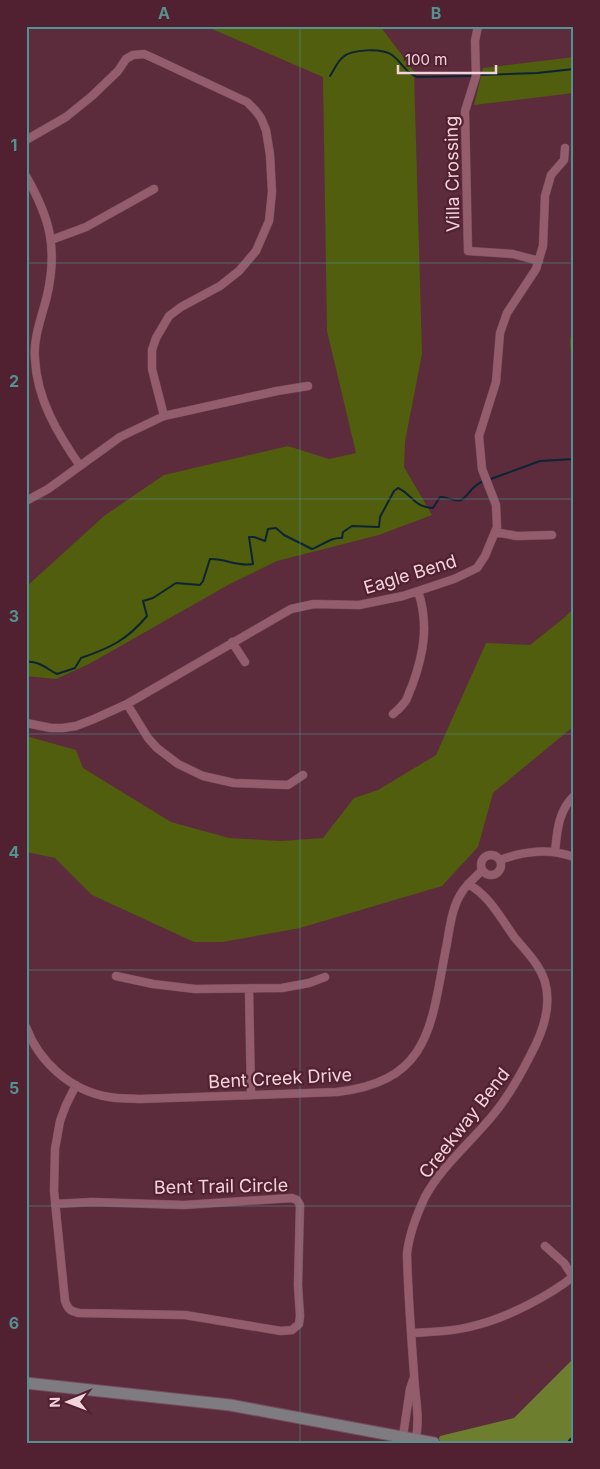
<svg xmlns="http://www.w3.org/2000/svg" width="600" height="1469" font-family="Inter,sans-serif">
  <rect width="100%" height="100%" fill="#5c2b3c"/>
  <path fill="#505e0d" d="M205,26H380L414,71L422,354L405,442L404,467L432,515L379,535L277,561L228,585L89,664L56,679L26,676V587L104,516L164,475L288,446L329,459L356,453L327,331L323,77Z
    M574,57V93L474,105L483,68Z
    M574,319V407L570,341Z
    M574,608V726L493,793L478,847L442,886L300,928L223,942H194L92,895L55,858L26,852V736L76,750L83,768L171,822L229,838L281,841L323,838L354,798L378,790L436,755L486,643L530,645L565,617Z"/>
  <path fill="#6d7e2e" d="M574,1358V1443H437L440,1436L514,1418Z"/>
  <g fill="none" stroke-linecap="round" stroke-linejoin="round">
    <path stroke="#0c2434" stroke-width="2" d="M481,75L537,73L574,69
      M330,76C334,70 337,62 343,57C352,49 382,48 392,55C402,62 405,73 417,77L471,76
      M488,480L540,461L574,459
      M26,662C38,660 47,669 57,674L75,668L81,658C110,648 127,640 147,616L143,601L153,598L176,583L200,585L203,581L210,559C225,558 236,567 253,564L249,537H254L265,541L268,529L276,528L284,535L312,549C323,545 331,537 342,538L343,532L352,526L379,527L380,517L394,491L398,488C413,495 412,506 433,508L440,497C447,496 455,503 461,500C470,495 470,486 484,481"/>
    <path stroke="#0c2434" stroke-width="11" d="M573,1443L574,1442"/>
    <g stroke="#754b5a" stroke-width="9">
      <path id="minor" d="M478,26L475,41L476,76L465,111L468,251L513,254L539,261
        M26,140L66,117L92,96L118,71L126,59L133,55L144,54L153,58L247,102L255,110L261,118L266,130L270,155L272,192L269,221L256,251L239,271L220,286L181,307L169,316L156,338L152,350V369L164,416
        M26,176C50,218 58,248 47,296C42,316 33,338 35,359C37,400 58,434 80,466
        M51,240L86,227L154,189
        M26,501L48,489L120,437L164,416L277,391L308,386
        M495,532L517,536L552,535
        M232,642L245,662
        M127,704L148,738L157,748L178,764L203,776L234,783L288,785L303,775
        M393,714C397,711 401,707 404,703C408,699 409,691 412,686C424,653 429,624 418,591
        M26,723L51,728H63L76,726L94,719L127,704L291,609L314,604L359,605L403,596L454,579L477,568L485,556L497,527L496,505L482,469L479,436L496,382L500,333L507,313L536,269L543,246L545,196L551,175L564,160L565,148
        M555,852C557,832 558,811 574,796
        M481 865a10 10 0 1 1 20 0a10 10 0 1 1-20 0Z
        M500,860C525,851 548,848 574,857
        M116,976L153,984L195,989L282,988L309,983L325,977
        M249,989L251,1095
        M26,1027C39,1062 71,1091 109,1097C119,1099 130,1098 140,1099L337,1092C433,1081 431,1022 447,943C450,926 452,907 462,892C467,884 476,877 482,870
        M55,1204L92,1202L184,1205L292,1198L297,1200L300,1205L298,1285L300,1316L299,1324L292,1330L281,1331L185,1315L79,1313C70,1311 68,1309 65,1301L54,1191L55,1149L60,1121L66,1105L76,1085
        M545,1246L564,1263L573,1277
        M412,1333C434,1332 456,1331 477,1325C508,1317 549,1296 574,1276
        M403,1436L410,1389L413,1380
        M416,1439C420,1414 415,1398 414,1374C411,1334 408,1294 407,1254C409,1234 416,1216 425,1197C441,1167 471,1142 493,1115C508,1097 520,1076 531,1054C543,1032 552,1007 545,982C540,965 526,951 515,938C501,919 490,896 468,884"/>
    </g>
    <g stroke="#754b5a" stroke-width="13">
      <path id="secondary" d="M26,1383L230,1405L434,1443"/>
    </g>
    <use href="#minor" stroke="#945d6e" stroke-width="8"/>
    <use href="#secondary" stroke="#7e7b81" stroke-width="11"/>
  </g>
  <path fill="none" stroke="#53928f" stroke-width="1" stroke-opacity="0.55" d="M300,26V1443M26,263H574M26,499H574M26,734H574M26,970H574M26,1206H574"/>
  <g text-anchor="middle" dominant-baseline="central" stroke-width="4.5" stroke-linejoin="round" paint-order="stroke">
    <g font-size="18" fill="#f3d3db" stroke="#512031">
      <text transform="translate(452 174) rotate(-91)">Villa Crossing</text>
      <text transform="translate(410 574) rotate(-17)">Eagle Bend</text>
      <text transform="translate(280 1078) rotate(-3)">Bent Creek Drive</text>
      <text transform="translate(464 1123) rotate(-52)">Creekway Bend</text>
      <text transform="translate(221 1186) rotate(-1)">Bent Trail Circle</text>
    </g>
  </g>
  <rect width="600" height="1469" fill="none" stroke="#512031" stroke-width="55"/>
  <g transform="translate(68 1402) rotate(269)" stroke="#512031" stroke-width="4" paint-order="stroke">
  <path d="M0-4L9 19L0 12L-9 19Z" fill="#f3d3db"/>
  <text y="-8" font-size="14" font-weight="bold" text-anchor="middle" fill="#f3d3db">N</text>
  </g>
  <path d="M398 65v8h98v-8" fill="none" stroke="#f3d3db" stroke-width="2.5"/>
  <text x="405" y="65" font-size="15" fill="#f3d3db" stroke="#512031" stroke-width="4" paint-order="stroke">100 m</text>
  <rect x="28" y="28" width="544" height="1414" fill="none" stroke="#53928f" stroke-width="2"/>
  <g font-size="16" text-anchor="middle" font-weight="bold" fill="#53928f">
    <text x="164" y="19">A</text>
    <text x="436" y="19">B</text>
    <text x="14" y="151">1</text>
    <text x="14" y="387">2</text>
    <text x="14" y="622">3</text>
    <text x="14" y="858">4</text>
    <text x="14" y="1094">5</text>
    <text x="14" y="1329">6</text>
  </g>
</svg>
